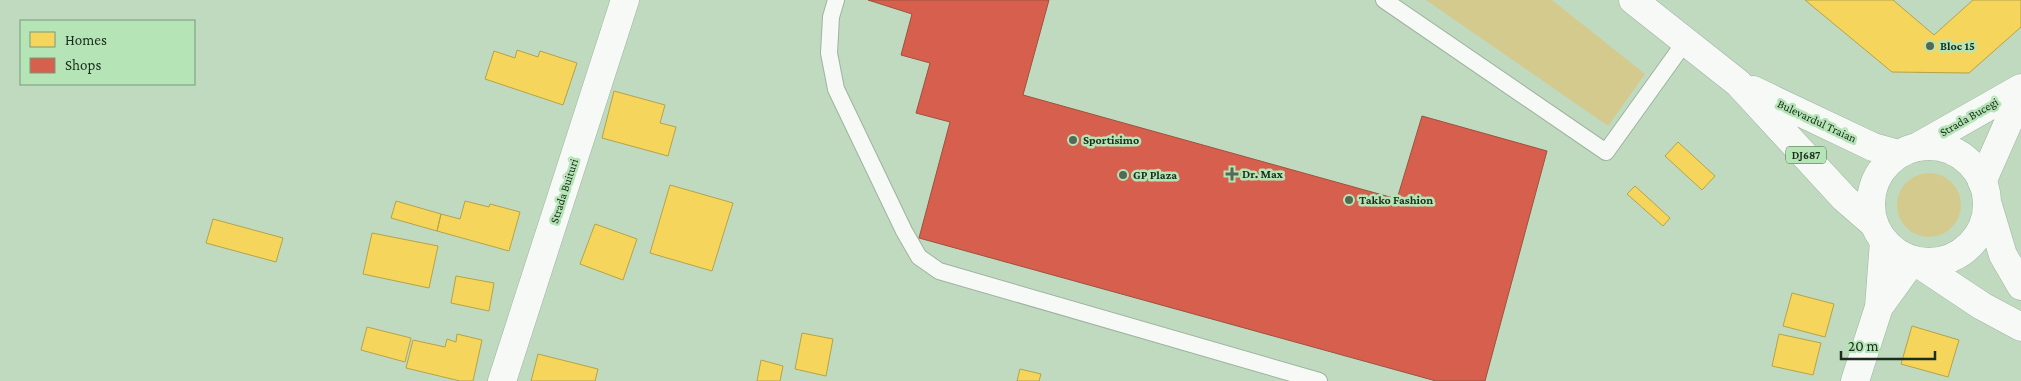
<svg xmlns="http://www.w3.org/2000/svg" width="2021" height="381" font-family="'Crimson Pro',serif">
  <rect width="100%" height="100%" fill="#c0dac0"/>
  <path fill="#d4ca8e" d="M1426,0H1552L1645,74L1608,126Z
    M1897 205a32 32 0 1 1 64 0a32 32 0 1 1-64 0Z"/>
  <path fill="#f6d55c" stroke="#b4a348" d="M1805,0H1893L1934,35L1973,0H2021V27L1969,73L1892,72Z
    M517,50L538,57L540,51L577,63L563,105L485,79L494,51L515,58Z
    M614,91L665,105L660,123L676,127L668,156L602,138Z
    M1678,142L1715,176L1702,190L1665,156Z
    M670,185L733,203L712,271L650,253Z
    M1635,186L1670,218L1663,226L1627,194Z
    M396,201L441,214L437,231L391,218Z
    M465,201L489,207L490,204L520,212L509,251L437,231L441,214L460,219Z
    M213,219L283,238L276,262L206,243Z
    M595,224L637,239L623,280L580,264Z
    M372,233L438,246L429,288L363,274Z
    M456,276L494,283L489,311L451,303Z
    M1792,293L1834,304L1825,337L1783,326Z
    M1912,326L1959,340L1948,377L1901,364Z
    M367,327L411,338L405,362L361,350Z
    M802,333L833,339L826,376L795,369Z
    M457,334L482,340L473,381H460L406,368L413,340L445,347L447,339L456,342Z
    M1779,334L1821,343L1813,375L1772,366Z
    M538,354L598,369L595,381H531Z
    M761,360L783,366L780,381H757Z
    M1020,369L1041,374L1039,381H1017Z"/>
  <path fill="#d6604d" stroke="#9e513e" d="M868,0H1049L1023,95L1397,199L1422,116L1547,151L1485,381H1436L919,238L950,122L916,113L930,63L901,55L912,14Z"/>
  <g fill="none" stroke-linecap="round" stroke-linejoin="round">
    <g stroke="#9eb39f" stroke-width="18">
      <path id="service" d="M836,0L831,17L829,53L836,89L904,231L919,257L939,271L1319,381
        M1384,0L1606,152L1685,42"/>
    </g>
    <g stroke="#9eb39f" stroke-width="29">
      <path id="minor" d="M1917,147L2021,88
        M1982,182L2021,94
        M1879,307L1913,260
        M502,381L625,0
        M1855,381L1879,307L1884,241"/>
    </g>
    <g stroke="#9eb39f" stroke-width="29">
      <path id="primary" d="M1633,0L1738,83L1844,198L1875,225
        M1753,90L1873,147L1898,154
        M1871 204a58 58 0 1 1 116 0a58 58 0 1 1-116 0Z
        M1987,202L2003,255L2021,286
        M1913,260L1982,306L2021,327"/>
    </g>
    <use href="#service" stroke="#f6f9f6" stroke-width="16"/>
    <use href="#minor" stroke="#f6f9f6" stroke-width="28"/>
    <use href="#primary" stroke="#f6f9f6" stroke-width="28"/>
  </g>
  <g fill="#556a55" stroke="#b5e4b6" stroke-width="2">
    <circle cx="1930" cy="46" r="5"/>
    <circle cx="1073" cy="140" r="5"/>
    <path d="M1229.5 166.5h5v5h5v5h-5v5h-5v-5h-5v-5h5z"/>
    <circle cx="1123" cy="175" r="5"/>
    <circle cx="1349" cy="200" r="5"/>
  </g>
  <g text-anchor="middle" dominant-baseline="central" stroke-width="5" stroke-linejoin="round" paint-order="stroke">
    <rect fill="#b5e4b6" stroke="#49644a" stroke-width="1" x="1786" y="146.5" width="40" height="17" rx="4"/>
    <g font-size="11" font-weight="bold" fill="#1b2d1b">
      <text x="1806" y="155">DJ687</text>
    </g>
    <g font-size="12" font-weight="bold" fill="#1b2d1b" stroke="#b5e4b6" text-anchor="start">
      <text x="1940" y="46">Bloc 15</text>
      <text x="1083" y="140">Sportisimo</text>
      <text x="1242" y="174">Dr. Max</text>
      <text x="1133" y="175">GP Plaza</text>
      <text x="1359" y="200">Takko Fashion</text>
    </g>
    <g font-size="12" fill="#1b2d1b" stroke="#b5e4b6">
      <text transform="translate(1969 117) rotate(-30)">Strada Bucegi</text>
      <text transform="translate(1817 121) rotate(25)">Bulevardul Traian</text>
      <text transform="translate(564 191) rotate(-72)">Strada Buituri</text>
    </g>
  </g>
  <rect x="20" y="20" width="175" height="65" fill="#b5e4b6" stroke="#779b78"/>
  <rect x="30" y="32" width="25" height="15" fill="#f6d55c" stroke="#779b78"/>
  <text x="65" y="45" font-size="15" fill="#1b2d1b">Homes</text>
  <rect x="30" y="58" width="25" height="15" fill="#d6604d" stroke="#779b78"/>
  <text x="65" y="70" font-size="15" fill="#1b2d1b">Shops</text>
  <path d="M1841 351v8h94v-8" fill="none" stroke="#1b2d1b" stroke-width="2.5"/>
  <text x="1848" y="351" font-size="15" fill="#1b2d1b" stroke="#b5e4b6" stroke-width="4" paint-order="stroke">20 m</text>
</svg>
